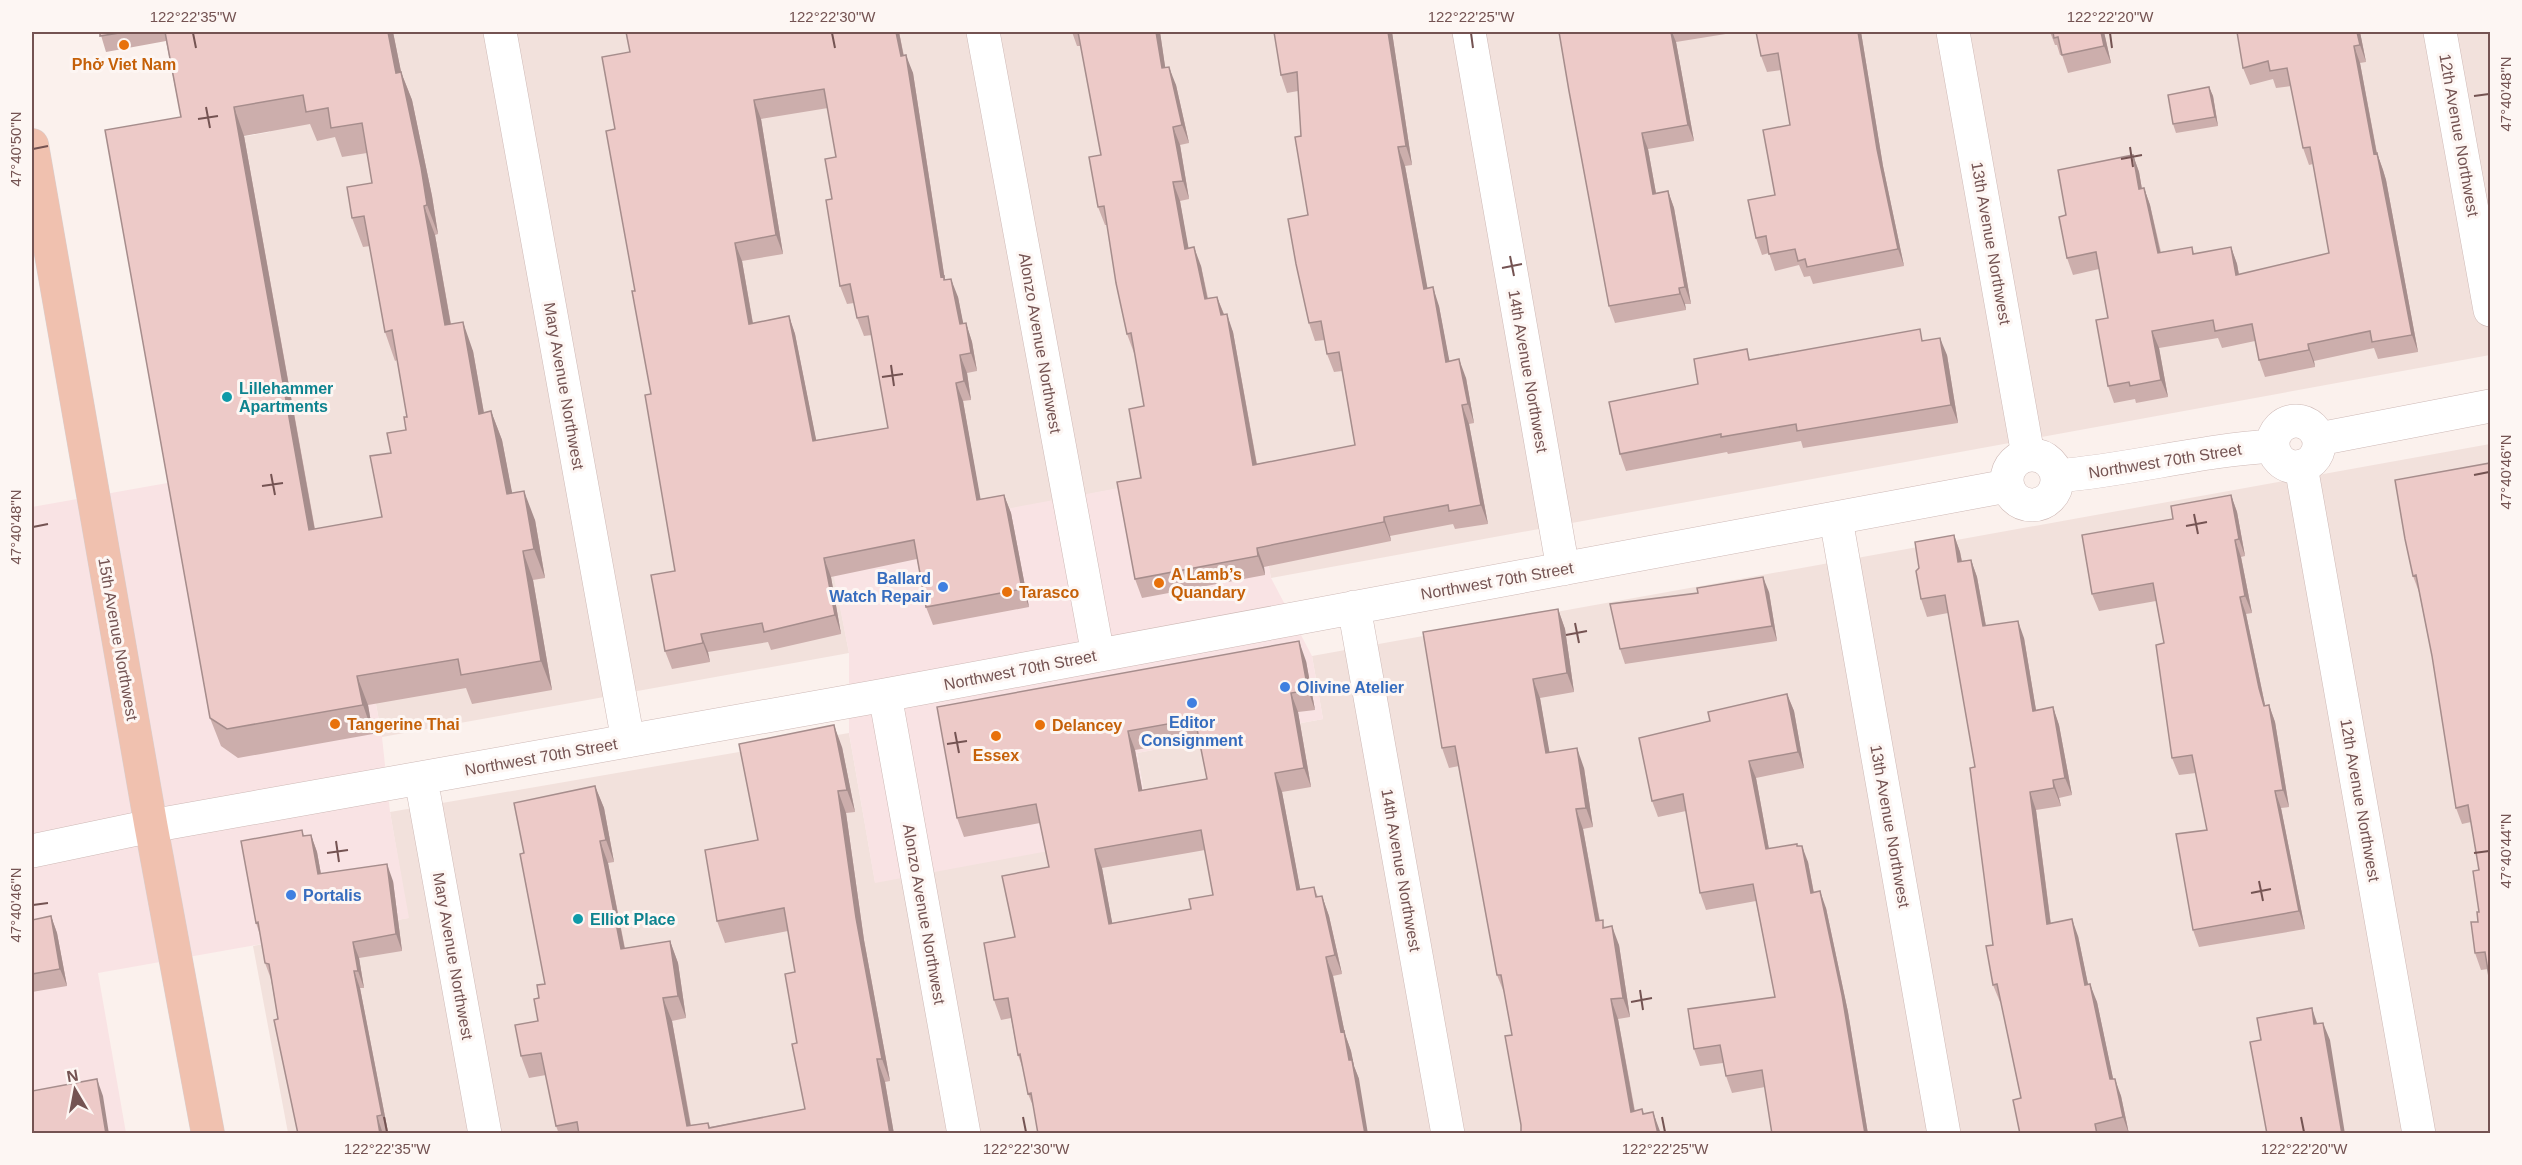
<svg xmlns="http://www.w3.org/2000/svg" width="2522" height="1165" font-family="Helvetica,sans-serif">
  <rect width="100%" height="100%" fill="#fbf1ed"/>
  <path fill="#f2e1dc" d="M252,32H2490V355L1271,578L1249,464L828,543L849,653L382,737L362,628L115,159L270,132Z
    M2490,444V1133H288L253,946L408,918L390,812L849,733L875,882L1151,831L1137,753L1323,719L1312,656Z"/>
  <path fill="#f9e3e4" d="M1249,464L1271,578L1312,656L1323,719L1137,753L1151,832L875,883L849,733V653L827,542Z
    M173,482L362,628L382,737L390,812L409,918L98,973L126,1133L32,1134V507Z"/>
  <g fill="none" stroke-linecap="round" stroke-linejoin="round">
    <g stroke="#ceb9b6" stroke-width="34">
      <path id="minor" d="M500,32L628,741
        M983,32L1098,655
        M1469,32L1563,569
        M1953,32L2028,455
        M2440,32L2490,310
        M2273 444a23 23 0 1 1 46 0a23 23 0 1 1-46 0Z
        M2319,439L2490,406
        M2007 480a25 25 0 1 1 50 0a25 25 0 1 1-50 0Z
        M2301,466L2419,1134
        M2057,476C2130,470 2201,450 2273,446
        M1836,519L1944,1134
        M1354,607L1448,1134
        M885,695L964,1134
        M421,779L485,1134
        M32,851L151,826L885,695L2007,486"/>
    </g>
    <g stroke="#d8cfcf" stroke-width="34">
      <path id="primary" d="M32,145L151,826L208,1134"/>
    </g>
    <use href="#minor" stroke="#fff" stroke-width="33"/>
    <use href="#primary" stroke="#f0c1af" stroke-width="33"/>
  </g>
  <path fill="#ccaeac" fill-rule="evenodd" d="M100,32H393L401,72L412,100L432,196L438,234L435,235L451,324L473,351L484,413L491,411L502,440L512,494L535,520L545,578L533,580L552,690L472,704L466,688L368,705L373,734L238,758L221,746L210,718L181,117L166,41L106,52ZM310,124L317,141L335,137L342,157L367,153L372,183L352,218L363,247L370,246L385,332L395,361L397,360L407,417L406,430L391,453L382,517L315,529L244,136Z
    M626,32H899L904,56L913,73L945,280L958,297L963,324L966,323L972,342L977,371L967,373L971,400L963,401L980,499L1004,495L1011,513L1029,607L933,625L926,607L917,559L831,577L841,634L771,650L768,642L708,652L710,662L672,669L665,651L675,571L651,394L635,291L615,129L630,52ZM828,108L836,157L832,199L840,286L847,304L854,303L857,318L864,336L872,335L888,428L816,440L795,334L789,316L753,323L742,261L783,254L761,119Z
    M1072,32H1160L1165,67L1176,85L1189,143L1180,145L1189,199L1180,201L1188,249L1201,266L1208,298L1217,297L1224,314L1233,332L1257,464L1355,445L1342,371L1334,372L1327,354L1325,340L1315,341L1309,323L1308,215L1301,136L1298,91L1287,93L1281,75L1392,32L1412,165L1405,166L1422,260L1427,288L1439,306L1449,361L1466,378L1474,423L1469,424L1488,524L1455,529L1453,524L1390,536L1391,541L1264,567L1265,575L1142,598L1135,579L1144,406L1135,352L1134,353L1127,334L1107,225H1105L1098,207L1101,155L1081,46H1077Z
    M1559,32H1738L1676,42L1694,141L1648,149L1656,193L1668,191L1674,208L1691,304H1685L1686,310L1615,323L1609,306Z
    M1861,32L1883,166L1904,266L1813,284L1810,276L1804,277L1799,265L1775,271L1769,253L1762,255L1756,238L1775,195L1790,125L1781,70L1767,72L1761,56Z
    M2050,32H2104L2111,63L2068,73L2062,55H2060L2057,45H2055Z
    M2237,32H2360L2366,62L2360,63L2377,153L2383,170L2386,180L2418,352L2378,359L2374,348L2314,361L2315,367L2265,377L2259,360L2255,341L2222,348L2218,338L2159,348L2168,397L2136,403L2135,399L2114,403L2108,386V318L2099,269L2073,275L2067,258L2066,215L2133,155L2139,172L2142,189L2144,188L2150,205L2161,252L2192,247L2194,254L2231,247L2237,264L2239,275L2329,253L2313,164L2309,165L2303,148L2291,86L2276,88L2273,79L2250,85L2243,68Z
    M2209,87L2213,96L2218,126L2176,133L2173,124Z
    M1924,340L1947,355L1958,423L1803,448L1801,441L1728,454L1727,452L1626,471L1620,454L1698,384L1747,349L1750,360Z
    M2490,463L2488,969L2481,970L2475,953L2479,912V870L2471,822L2462,824L2456,808L2432,656L2419,592L2413,576Z
    M2231,495L2237,512L2245,556L2241,557L2252,613L2246,614L2265,705V706L2269,705L2275,722L2289,807L2281,808L2305,929L2199,947L2193,930L2207,830L2196,773L2179,775L2172,758L2164,643L2156,601L2099,611L2092,594L2173,519Z
    M1954,535L1960,552L1962,561L1971,560L1977,577L1986,626L2024,638L2036,710L2053,707L2059,725L2072,795L2059,798L2061,806L2036,810L2051,924L2078,936L2088,985L2097,1002L2113,1079L2121,1096L2129,1134H2020L2021,1098L2001,1002H2000L1993,985V945L1975,767L1948,613L1927,617L1921,599Z
    M1769,592L1777,641L1625,664L1620,649Z
    M1558,609L1565,629L1574,692L1540,698L1549,752L1584,768L1593,827L1583,829L1600,921L1619,945L1630,1017L1618,1019L1635,1111L1642,1109L1644,1114L1661,1134L1512,1035L1505,995L1497,975L1459,766L1449,768L1442,748Z
    M1306,661L1315,710L1298,712L1311,787L1282,792L1300,889L1314,887L1318,897L1322,896L1329,916L1342,974L1333,976L1345,1034L1351,1051L1354,1066L1359,1079L1033,1106L1028,1094L1024,1072L1018,1055L1011,1018L1001,1020L994,1000L1015,937L1049,867L1040,823L964,837L957,818L937,707ZM1199,739L1207,779L1142,790L1135,750ZM1205,850L1213,895L1191,909L1112,923L1102,868Z
    M1787,694L1794,711L1804,768L1756,778L1769,849L1797,846L1808,862L1814,893L1826,908L1848,1012L1868,1134H1772L1765,1087L1732,1093L1726,1076L1723,1063L1700,1066L1694,1049L1775,997L1756,901L1706,910L1700,893L1686,811L1658,817L1652,801L1710,721Z
    M842,747L855,812L846,813L864,940L890,1081L885,1082L894,1134H559L556,1126L546,1075L529,1078L521,1056L538,1021L539,998L545,984L524,853L595,786L604,808L614,862L608,863L625,948L670,941L678,963L686,1018L672,1021L691,1125L708,1123L710,1127L805,1109L797,1043L795,972L788,931L725,943L717,921L758,840Z
    M302,830L304,836L311,835L317,852L321,874L393,881L402,951L359,958L364,988H360L388,1132L383,1134H298L271,979L265,963L260,935L256,923Z
    M51,916L57,933L67,986L32,992V920Z"/>
  <path fill="#a68d8c" d="M388,32H393L407,101L396,73Z
    M896,32H899L907,74L901,56Z
    M1156,32H1160L1168,86L1162,68Z
    M1388,32H1392L1412,165L1406,146Z
    M1671,32H1672L1676,42L1694,141L1688,125Z
    M1858,32H1861L1883,166L1904,266L1898,249L1877,149Z
    M2101,32H2104L2111,63L2104,46Z
    M2357,32H2360L2366,62L2360,45Z
    M2354,46L2360,63L2380,171L2374,154Z
    M906,55L913,73L945,281L941,277Z
    M1169,67L1176,85L1189,143L1182,125Z
    M401,72L412,100L432,196L438,234L427,205Z
    M2209,87L2213,96L2218,126L2215,117Z
    M754,100L761,119L783,254L776,235Z
    M234,107L244,136L320,559L309,530Z
    M1173,127L1180,145L1189,199L1183,181Z
    M1642,133L1648,149L1659,210L1653,194Z
    M1398,147L1405,166L1431,307L1424,289Z
    M2377,153L2383,170L2386,180L2418,352L2412,335Z
    M2133,155L2139,172L2145,207L2139,189Z
    M1173,182L1180,201L1192,267L1185,249Z
    M2144,188L2150,205L2164,270L2158,253Z
    M1668,191L1674,208L1691,304L1685,287Z
    M424,206L435,235L456,354L445,325Z
    M735,243L742,261L756,342L749,324Z
    M1194,247L1201,266L1211,317L1205,299Z
    M2231,247L2237,264L2242,292L2236,275Z
    M951,279L958,297L967,342L960,324Z
    M1433,287L1439,306L1453,380L1446,362Z
    M1679,288L1685,304L1686,310L1680,294Z
    M1217,297L1224,315H1221Z
    M1227,314L1233,332L1260,483L1253,465Z
    M789,316L795,334L820,459L813,441Z
    M463,322L473,351L489,442L479,414Z
    M966,323L972,342L977,371L971,353Z
    M2152,331L2159,348L2168,397L2161,380Z
    M1940,338L1947,355L1958,423L1951,405Z
    M2308,344L2314,361L2315,367L2309,350Z
    M960,355L967,373L971,400L964,381Z
    M1459,359L1466,378L1474,423L1468,404Z
    M956,383L963,401L984,518L977,500Z
    M1462,405L1469,424L1488,524L1481,505Z
    M491,411L502,440L518,523L507,494Z
    M524,491L535,520L545,578L534,549Z
    M1004,495L1011,513L1029,607L1022,589Z
    M2231,495L2237,512L2245,556L2239,539Z
    M1384,517L1390,536L1391,541L1384,522Z
    M1954,535L1960,552L1965,579L1958,562Z
    M2235,540L2241,557L2252,613L2245,596Z
    M1257,548L1264,567L1265,575L1258,556Z
    M523,551L533,580L552,690L541,661Z
    M824,558L831,577L841,634L835,615Z
    M1971,560L1977,577L1989,643L1983,626Z
    M1763,577L1769,592L1777,641L1772,626Z
    M2240,597L2246,614L2265,705L2270,723L2259,688Z
    M1558,609L1565,629L1574,692L1567,673Z
    M2018,621L2024,638L2039,728L2033,711Z
    M701,634L708,652L710,662L703,643Z
    M1299,641L1306,661L1315,710L1308,690Z
    M357,676L368,705L373,734L363,705Z
    M1533,679L1540,698L1553,772L1546,753Z
    M1291,693L1298,712L1311,787L1304,768Z
    M1787,694L1794,711L1804,768L1798,752Z
    M2269,705L2275,722L2289,807L2283,790Z
    M2053,707L2059,725L2072,795L2065,778Z
    M834,725L842,747L855,812L847,790Z
    M1128,731L1135,750L1146,810L1139,791Z
    M1577,748L1584,768L1593,827L1586,808Z
    M1749,761L1756,778L1772,866L1766,849Z
    M1275,773L1282,792L1304,909L1297,890Z
    M2053,780L2059,798L2061,806L2054,788Z
    M595,786L604,808L614,862L606,840Z
    M838,791L846,813L864,940L890,1081L882,1059L856,918Z
    M2275,791L2281,808L2305,929L2299,911Z
    M2030,792L2036,810L2053,942L2047,924Z
    M1576,809L1583,829L1603,940L1596,921Z
    M311,835L317,852L324,891L318,874Z
    M600,841L608,863L629,971L621,949Z
    M1802,846L1808,862L1817,910L1811,893Z
    M1095,849L1102,868L1116,943L1109,924Z
    M387,864L393,881L402,951L396,934Z
    M1820,891L1826,908L1848,1012L1868,1134H1865Z
    M1322,896L1329,916L1342,974L1335,955Z
    M51,916L57,933L67,986L60,969Z
    M2072,919L2078,936L2092,1003L2085,985Z
    M1612,926L1619,945L1630,1017L1623,998Z
    M670,941L678,963L686,1018L678,996Z
    M353,942L359,958L364,988L358,971Z
    M1326,957L1333,976L1345,1034L1351,1051L1354,1066L1359,1079L1368,1134H1365L1349,1060L1341,1032Z
    M354,971L360,988L388,1132L382,1115Z
    M2090,984L2097,1002L2117,1097L2110,1079Z
    M663,998L672,1021L692,1134L687,1126Z
    M1611,999L1618,1019L1638,1131L1631,1112Z
    M2312,1008L2318,1026L2314,1024Z
    M2323,1023L2330,1040L2345,1134H2342Z
    M877,1059L885,1082L894,1134H890Z
    M97,1079L103,1096L109,1134H106Z
    M2115,1079L2121,1096L2129,1134L2123,1117Z
    M1653,1112L1661,1134H1658Z
    M377,1116L383,1134H380Z"/>
  <path fill="#edcac8" stroke="#a68d8c" stroke-width="1.5" fill-rule="evenodd" d="M100,32H125L100,36Z
    M165,32H388L396,73L401,72L421,167L427,205L424,206L445,325L463,322L479,414L491,411L507,494L524,491L534,549L523,551L541,661L461,675L458,659L357,676L363,705L227,729L210,718L105,130L181,117ZM303,95L306,112L328,108L331,128L362,123L372,183L347,187L352,218L364,216L385,332L392,330L407,417H404L406,430L387,433L391,453L370,456L382,517L309,530L234,107Z
    M626,32H896L901,56L906,55L941,277L944,276V280L951,279L960,324L966,323L971,353L960,355L964,381L956,383L977,500L1004,495L1022,589L926,607L914,540L824,558L835,615L764,632L762,623L701,634L703,643L665,651L651,575L675,571L645,395L651,394L632,291H635L606,131L615,129L602,57L630,52ZM824,89L836,157L825,159L832,199L826,200L840,286L850,284L857,318L868,316L888,428L813,441L789,316L749,324L735,243L776,235L754,100Z
    M1078,32H1156L1162,68L1169,67L1182,125L1173,127L1183,181L1173,182L1185,249L1194,247L1205,299L1217,297L1221,315L1227,314L1253,465L1355,445L1339,352L1327,354L1321,321L1309,323L1296,264L1288,219L1308,215L1295,137L1301,136L1297,72L1281,75L1274,32H1388L1406,146L1398,147L1415,241L1424,289L1433,287L1446,362L1459,359L1468,404L1462,405L1481,505L1449,511L1448,505L1384,517V522L1257,548L1258,556L1135,579L1117,482L1141,478L1129,409L1144,406L1131,333L1127,334L1116,283L1104,206L1098,207L1089,157L1101,155Z
    M1559,32H1671L1688,125L1642,133L1653,194L1668,191L1685,287L1679,288L1680,294L1609,306L1569,91Z
    M1756,32H1858L1877,149L1898,249L1807,267L1805,259L1798,261L1795,249L1769,254L1766,236L1756,238L1748,200L1775,195L1763,130L1790,125L1778,53L1761,56Z
    M2053,32H2101L2104,46L2062,55L2058,37L2054,38Z
    M2237,32H2357L2360,45L2354,46L2374,154L2377,153L2379,163L2412,335L2372,342L2370,331L2308,344L2309,350L2259,360L2252,324L2215,331L2213,320L2152,331L2161,380L2130,386L2129,382L2108,386L2096,320L2108,318L2096,252L2067,258L2059,217L2066,215L2058,170L2133,155L2139,189L2144,188L2158,253L2192,247L2193,254L2231,247L2236,275L2329,253L2310,147L2303,148L2287,68L2270,71L2268,61L2243,68Z
    M2209,87L2215,117L2173,124L2168,95Z
    M1920,329L1922,341L1940,338L1951,405L1797,431L1796,424L1721,437V434L1620,454L1609,402L1698,384L1694,359L1747,349L1749,360Z
    M2490,463V983L2485,952L2475,953L2471,922H2478L2477,912H2479L2473,871L2479,870L2468,805L2456,808L2432,656L2416,575L2413,576L2405,539L2395,480Z
    M2231,495L2239,539L2235,540L2245,596L2240,597L2259,688L2264,706L2269,705L2283,790L2275,791L2299,911L2193,930L2176,834L2207,830L2192,755L2172,758L2156,645L2164,643L2153,583L2092,594L2082,535L2173,519L2171,506Z
    M1954,535L1958,562L1971,560L1983,626L2018,621L2033,711L2053,707L2065,778L2053,780L2054,788L2030,792L2047,924L2072,919L2085,985L2090,984L2110,1079H2115L2123,1117L2095,1124L2097,1134H2020L2013,1100L2021,1098L1997,984L1993,985L1986,946L1993,945L1970,768L1975,767L1945,595L1921,599L1916,571L1919,568L1915,542Z
    M1763,577L1772,626L1620,649L1610,604L1698,593L1697,588Z
    M1558,609L1567,673L1533,679L1546,753L1577,748L1586,808L1576,809L1596,921L1603,920V928L1612,926L1623,998L1611,999L1631,1112L1642,1109L1643,1114L1653,1112L1658,1134H1521V1125L1505,1036L1512,1035L1501,975H1497L1455,746L1442,748L1423,632Z
    M1299,641L1308,690L1291,693L1304,768L1275,773L1297,890L1314,887L1316,897L1322,896L1335,955L1326,957L1341,1032L1344,1031L1349,1060H1352L1365,1134H1038L1031,1093L1028,1094L1020,1054L1018,1055L1008,998L994,1000L984,943L1015,937L1002,876L1049,867L1036,804L957,818L937,707ZM1195,719L1207,779L1139,791L1128,731ZM1201,830L1213,895L1189,899L1191,909L1109,924L1095,849Z
    M1787,694L1798,752L1749,761L1766,849L1797,844V846H1802L1811,893L1820,891L1842,995L1865,1134H1772L1762,1070L1726,1076L1720,1045L1694,1049L1688,1009L1775,997L1753,884L1700,893L1683,794L1652,801L1639,738L1710,721L1708,712Z
    M834,725L847,790L838,791L856,918L882,1059H877L890,1134H579L577,1122L556,1126L541,1053L521,1056L515,1025L538,1021L534,999L539,998L537,985L545,984L520,854L524,853L514,803L595,786L606,840L600,841L621,949L670,941L678,996L663,998L687,1126L708,1123L709,1128L805,1109L792,1044L797,1043L785,974L795,972L784,908L717,921L705,850L758,840L739,744Z
    M302,830L303,836L311,835L318,874L387,864L396,934L353,942L358,971H354L382,1115L377,1116L380,1134H298L274,1020L278,1019L269,964L265,963L258,922L256,923L241,841Z
    M51,916L60,969L32,974V920Z
    M2312,1008L2314,1024L2323,1023L2342,1134H2267L2250,1042L2261,1040L2257,1018Z
    M97,1079L106,1134H32V1091Z"/>
  <path fill="none" stroke="#745352" stroke-width="2" d="M193,33L196,48M832,33L835,48M1471,33L1473,48M2110,33L2112,48M2474,96L2489,94M206,107L210,128M198,119L218,116M2130,147L2133,167M33,149L48,146M2121,159L2142,155M1510,256L1514,276M1502,268L1522,264M891,365L894,386M882,377L903,374M271,474L275,495M2474,475L2489,472M262,486L283,483M2194,514L2198,534M2186,526L2207,522M33,527L48,524M1575,623L1579,643M1566,635L1587,631M955,732L959,753M947,744L967,741M336,841L339,862M327,853L348,850M2474,853L2489,851M2259,881L2263,901M2251,893L2271,889M33,905L48,903M1640,990L1643,1010M1631,1002L1652,998M384,1117L387,1132M1023,1117L1026,1132M1662,1117L1665,1132M2301,1117L2304,1132"/>
  <g fill="#e8710a" stroke="#fdf6f3" stroke-width="2">
    <circle cx="124" cy="45" r="6"/>
    <circle cx="1159" cy="583" r="6"/>
    <circle cx="1007" cy="592" r="6"/>
    <circle cx="335" cy="724" r="6"/>
    <circle cx="1040" cy="725" r="6"/>
    <circle cx="996" cy="736" r="6"/>
  </g>
  <g fill="#0f9aa8" stroke="#fdf6f3" stroke-width="2">
    <circle cx="227" cy="397" r="6"/>
    <circle cx="578" cy="919" r="6"/>
  </g>
  <g fill="#3f7fe0" stroke="#fdf6f3" stroke-width="2">
    <circle cx="943" cy="587" r="6"/>
    <circle cx="1285" cy="687" r="6"/>
    <circle cx="1192" cy="703" r="6"/>
    <circle cx="291" cy="895" r="6"/>
  </g>
  <g text-anchor="middle" dominant-baseline="central" stroke-width="6" stroke-linejoin="round" paint-order="stroke">
    <g font-size="16" font-weight="bold" fill="#c56008" stroke="#fdf6f3" text-anchor="start">
      <text x="124" y="64" text-anchor="middle">Phở Viet Nam</text>
      <text x="1171" y="574">A Lamb’s<tspan x="1171" dy="18">Quandary</tspan></text>
      <text x="1019" y="592">Tarasco</text>
      <text x="347" y="724">Tangerine Thai</text>
      <text x="1052" y="725">Delancey</text>
      <text x="996" y="755" text-anchor="middle">Essex</text>
    </g>
    <g font-size="16" fill="#745352" stroke="#fdf6f3">
      <text transform="translate(2459 135) rotate(80)">12th Avenue Northwest</text>
      <text transform="translate(1991 243) rotate(80)">13th Avenue Northwest</text>
      <text transform="translate(1040 343) rotate(80)">Alonzo Avenue Northwest</text>
      <text transform="translate(1528 371) rotate(80)">14th Avenue Northwest</text>
      <text transform="translate(564 386) rotate(80)">Mary Avenue Northwest</text>
      <text transform="translate(2165 461) rotate(-9)">Northwest 70th Street</text>
      <text transform="translate(1497 581) rotate(-10)">Northwest 70th Street</text>
      <text transform="translate(118 639) rotate(80)">15th Avenue Northwest</text>
      <text transform="translate(1020 670) rotate(-11)">Northwest 70th Street</text>
      <text transform="translate(541 757) rotate(-10)">Northwest 70th Street</text>
      <text transform="translate(2360 800) rotate(80)">12th Avenue Northwest</text>
      <text transform="translate(1890 826) rotate(80)">13th Avenue Northwest</text>
      <text transform="translate(1401 870) rotate(80)">14th Avenue Northwest</text>
      <text transform="translate(924 914) rotate(80)">Alonzo Avenue Northwest</text>
      <text transform="translate(453 956) rotate(80)">Mary Avenue Northwest</text>
    </g>
    <g font-size="16" font-weight="bold" fill="#0d838f" stroke="#fdf6f3" text-anchor="start">
      <text x="239" y="388">Lillehammer<tspan x="239" dy="18">Apartments</tspan></text>
      <text x="590" y="919">Elliot Place</text>
    </g>
    <g font-size="16" font-weight="bold" fill="#366cbe" stroke="#fdf6f3" text-anchor="start">
      <text x="931" y="578" text-anchor="end">Ballard<tspan x="931" dy="18">Watch Repair</tspan></text>
      <text x="1297" y="687">Olivine Atelier</text>
      <text x="1192" y="722" text-anchor="middle">Editor<tspan x="1192" dy="18">Consignment</tspan></text>
      <text x="303" y="895">Portalis</text>
    </g>
  </g>
  <rect width="2522" height="1165" fill="none" stroke="#fdf6f3" stroke-width="66"/>
  <g transform="translate(75 1090) rotate(350)" stroke="#fdf6f3" stroke-width="4.5" paint-order="stroke">
  <path d="M0-4.5L10 22L0 15L-10 22Z" fill="#745352"/>
  <text y="-9" font-size="16" font-weight="bold" text-anchor="middle" fill="#745352">N</text>
  </g>
  <rect x="33" y="33" width="2456" height="1099" fill="none" stroke="#745352" stroke-width="2"/>
  <g font-size="15" text-anchor="middle" fill="#745352">
    <text x="193" y="22">122°22'35"W</text>
    <text x="832" y="22">122°22'30"W</text>
    <text x="1471" y="22">122°22'25"W</text>
    <text x="2110" y="22">122°22'20"W</text>
    <text transform="translate(2506 94) rotate(-90)" y="5">47°40'48"N</text>
    <text transform="translate(16 149) rotate(-90)" y="5">47°40'50"N</text>
    <text transform="translate(2506 472) rotate(-90)" y="5">47°40'46"N</text>
    <text transform="translate(16 527) rotate(-90)" y="5">47°40'48"N</text>
    <text transform="translate(2506 851) rotate(-90)" y="5">47°40'44"N</text>
    <text transform="translate(16 905) rotate(-90)" y="5">47°40'46"N</text>
    <text x="387" y="1154">122°22'35"W</text>
    <text x="1026" y="1154">122°22'30"W</text>
    <text x="1665" y="1154">122°22'25"W</text>
    <text x="2304" y="1154">122°22'20"W</text>
  </g>
</svg>
